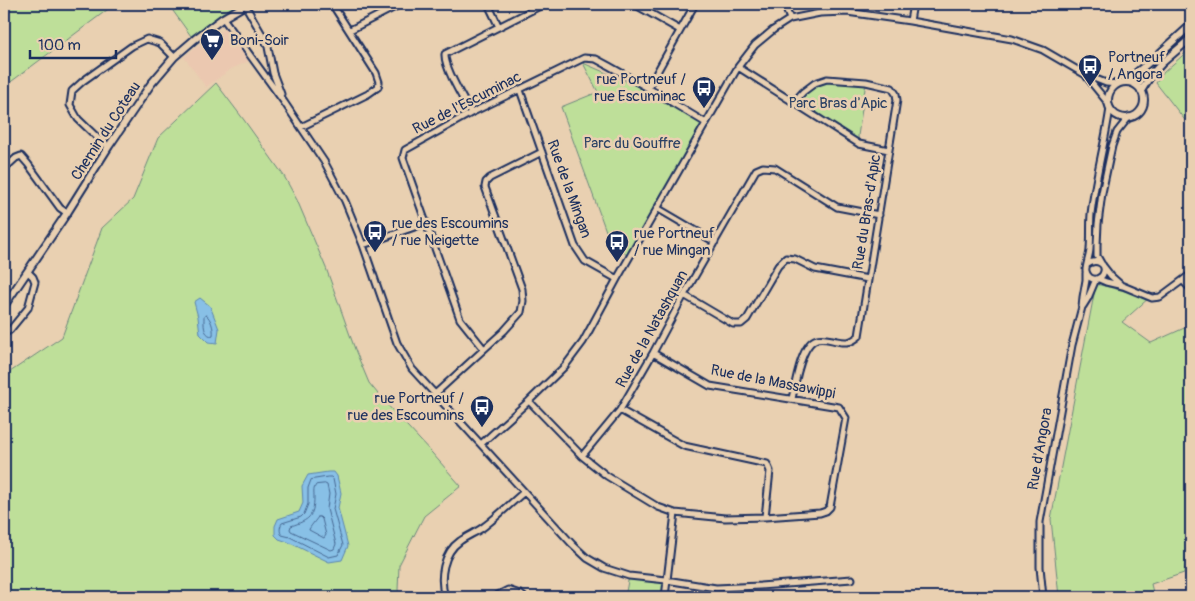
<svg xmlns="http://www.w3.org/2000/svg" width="1195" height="601" font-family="Pangolin,sans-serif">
  <rect width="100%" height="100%" fill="#e9d0b1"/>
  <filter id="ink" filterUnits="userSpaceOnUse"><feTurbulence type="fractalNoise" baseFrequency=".02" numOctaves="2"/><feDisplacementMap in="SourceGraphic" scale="10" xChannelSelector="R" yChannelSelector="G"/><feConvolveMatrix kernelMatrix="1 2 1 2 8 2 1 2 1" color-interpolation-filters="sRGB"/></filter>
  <g filter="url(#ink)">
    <path fill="#ebc8b0" d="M224,29L226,30L249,61L231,69L206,87L184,57L202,42Z"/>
    <path fill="#bedf99" stroke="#6c877c" d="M4,4H115L4,87Z
      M168,4H238L222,13L191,36Z
      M1191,48V128L1156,83L1164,72Z
      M583,63L646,90L703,124L629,258L606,231L561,107L598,92Z
      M827,79L866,82L858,136L859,144L793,103L803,92Z
      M216,83L244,120L284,176L297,200L326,268L356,352L369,383L383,400L432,453L461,486L424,516L399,565L398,590L401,597H4V376L62,337L102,228L133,199L158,138Z
      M1096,284L1150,297L1122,322L1151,343L1191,325V521L1184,573L1151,584L1154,597H1103L1102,591L1059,597L1051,519Z
      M629,576L666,580L665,597H625Z"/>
    <path fill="#88c0e6" stroke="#5c86b0" d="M200,298L210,306L219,329L217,343L208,342L200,334L198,317L194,302Z
      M328,472H334L337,476L341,493L338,508L348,546L342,560L329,562L288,542L279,539L275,535V526L278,519L299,512L303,503L302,486L308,475Z"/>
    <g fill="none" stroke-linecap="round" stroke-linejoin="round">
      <path stroke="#476994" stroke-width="1" d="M206,315C211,318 214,329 213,335L211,336C203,333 204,325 204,317Z
        M328,477H331L333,479L336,494L333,509L343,545L338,555L329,557L290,537L282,535C279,532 280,526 282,523L301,517L304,514L308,504V488L311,480Z
        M325,484L327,485L329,494L327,509L336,544L334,549L331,550L291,531L290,529L291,526C309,520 314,517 314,497C314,492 313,489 316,485Z
        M318,517H320L322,519L326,535L324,538L309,530C309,528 316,520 318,517Z"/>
      <g stroke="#1b2f5e" stroke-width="9">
        <path id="minor" d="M488,4L499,27
          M634,4L680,30
          M784,4L790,19
          M245,5L263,36L268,47L273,73L281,94
          M223,18L284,102L325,163L345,201L363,245L397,343L412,369L572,544L587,558L604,568L629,576L666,580L716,588L760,586L852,579
          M910,21L913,4
          M350,30L401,4
          M738,67L859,144L889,150
          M1086,76L1108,103
          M648,88L695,4
          M520,90L575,246L585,261L617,279
          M471,113C464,100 444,68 445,54L544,4
          M301,127L368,94L378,87L379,82L376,73L332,4
          M109,146L103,143L78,119L70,105L72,91L83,81L132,46L147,39L160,43L174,57
          M4,169L16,158L21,156L28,164L60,208L67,213
          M657,208L715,242
          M363,245L426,223
          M1101,263L1097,256V245L1098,224L1102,193L1112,146L1117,132L1129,117
          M1088,264C1096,258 1108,264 1103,274C1102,277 1099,278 1097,279C1092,280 1087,277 1086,271C1085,268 1090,255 1090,249C1091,237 1090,226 1091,214C1095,178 1105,144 1110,108
          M1104,267L1111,276L1120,284
          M1099,279L1106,282L1123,286L1152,298L1160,297L1191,274
          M1183,281L1191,289
          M4,291L7,301
          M684,295L733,324H741L747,319L778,266L786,258L795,259L815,269L868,279
          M1083,306L1088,298L1096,279
          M4,334L10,330L28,308L35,282L33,277L28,272
          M484,349L460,319L403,158L405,150L471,113L584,58L596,59L609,66L648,88L706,123
          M435,394L504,331L521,312L523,301L522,289L485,187L486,182L490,178L542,152
          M792,399C795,385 801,343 817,339C823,337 831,340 837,341C846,343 851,343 859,336L897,100L896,94L892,88L866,82L827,79L815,83L803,92L793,103
          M529,401L582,456L607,476L658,507L675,513L725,518L765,517L820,513L826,511L830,507L846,418L839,407L710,386L653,353
          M620,410L684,446L767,464L770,471L765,517
          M481,444L529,401L565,366L583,342L617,279L738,67L755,45L773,30L790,19L820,13L847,12L910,21L1012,39L1043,50L1086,75L1106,83L1118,84
          M582,456L620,410L653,353L684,295L756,170L763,167L775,168L837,207L879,215
          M445,597C439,578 443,553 460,541C468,535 478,532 486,525C499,515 511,503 524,492
          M494,597L508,590L520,594L524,597
          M665,597L675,513
          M1043,597L1040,567V522L1072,345L1082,307L1083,297L1086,280V273"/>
      </g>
      <g stroke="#1b2f5e" stroke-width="10">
        <path id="tertiary" d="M1125,82L1158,55L1191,25
          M1108 100a18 18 0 1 1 36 0a18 18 0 1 1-36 0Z
          M1141,91L1151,75L1162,63L1191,38
          M4,306L67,213L109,146L151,84L174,57L195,39L223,18L247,4"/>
      </g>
      <use href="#minor" stroke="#e9d0b1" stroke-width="5"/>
      <use href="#tertiary" stroke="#e9d0b1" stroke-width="6"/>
    </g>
  </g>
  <defs>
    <g id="supermarket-pin" transform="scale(1.25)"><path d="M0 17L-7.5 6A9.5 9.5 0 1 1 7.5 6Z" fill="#1b2f5e" stroke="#e9d0b1"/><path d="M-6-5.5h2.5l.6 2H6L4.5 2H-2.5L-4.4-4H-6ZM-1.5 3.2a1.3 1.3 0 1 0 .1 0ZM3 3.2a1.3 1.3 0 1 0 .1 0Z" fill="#fff"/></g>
    <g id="bus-pin" transform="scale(1.25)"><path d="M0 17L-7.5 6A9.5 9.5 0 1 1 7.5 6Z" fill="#1b2f5e" stroke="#e9d0b1"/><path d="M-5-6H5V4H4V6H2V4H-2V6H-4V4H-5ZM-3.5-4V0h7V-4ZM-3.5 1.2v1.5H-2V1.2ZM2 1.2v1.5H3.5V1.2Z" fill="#fff"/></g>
  </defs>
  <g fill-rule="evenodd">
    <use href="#supermarket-pin" x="212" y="40"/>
    <use href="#bus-pin" x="1090" y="66"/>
    <use href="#bus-pin" x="704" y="88"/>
    <use href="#bus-pin" x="375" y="232"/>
    <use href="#bus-pin" x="617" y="242"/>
    <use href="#bus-pin" x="482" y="407"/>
  </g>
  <g text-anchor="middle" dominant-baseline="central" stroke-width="5" stroke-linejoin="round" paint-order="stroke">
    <g font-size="15" fill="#1b2f5e" stroke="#e9d0b1" text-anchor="start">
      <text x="230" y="40">Boni-Soir</text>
      <text x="1108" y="57">Portneuf<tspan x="1108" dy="17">/ Angora</tspan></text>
      <text x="686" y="79" text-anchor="end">rue Portneuf /<tspan x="686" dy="17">rue Escuminac</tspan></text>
      <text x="392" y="223">rue des Escoumins<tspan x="392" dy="17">/ rue Neigette</tspan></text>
      <text x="634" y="233">rue Portneuf<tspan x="634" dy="17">/ rue Mingan</tspan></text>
      <text x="464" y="398" text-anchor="end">rue Portneuf /<tspan x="464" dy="17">rue des Escoumins</tspan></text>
    </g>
    <g font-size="15" fill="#1b2f5e" stroke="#e9d0b1">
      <text transform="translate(467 103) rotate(-27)">Rue de l'Escuminac</text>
      <text transform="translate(106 131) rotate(-57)">Chemin du Coteau</text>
      <text transform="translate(569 189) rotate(70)">Rue de la Mingan</text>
      <text transform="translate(867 212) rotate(-81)">Rue du Bras-d'Apic</text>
      <text transform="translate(652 329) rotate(-61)">Rue de la Natashquan</text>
      <text transform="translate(773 382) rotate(11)">Rue de la Massawippi</text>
      <text transform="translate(1040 449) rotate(-80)">Rue d'Angora</text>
    </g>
    <g font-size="15" fill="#2b4164" stroke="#e9d0b1">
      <text x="838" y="103">Parc Bras d'Apic</text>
      <text x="632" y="143">Parc du Gouffre</text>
    </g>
  </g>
  <rect width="1195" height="601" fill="none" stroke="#e9d0b1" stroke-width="20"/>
  <rect x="10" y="10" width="1175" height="581" fill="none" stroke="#1b2f5e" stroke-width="2" filter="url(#ink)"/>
  <path d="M30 50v8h86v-8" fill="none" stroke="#1b2f5e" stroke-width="2.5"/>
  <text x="38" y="50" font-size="15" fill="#1b2f5e" stroke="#e9d0b1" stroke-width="4" paint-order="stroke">100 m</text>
</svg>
